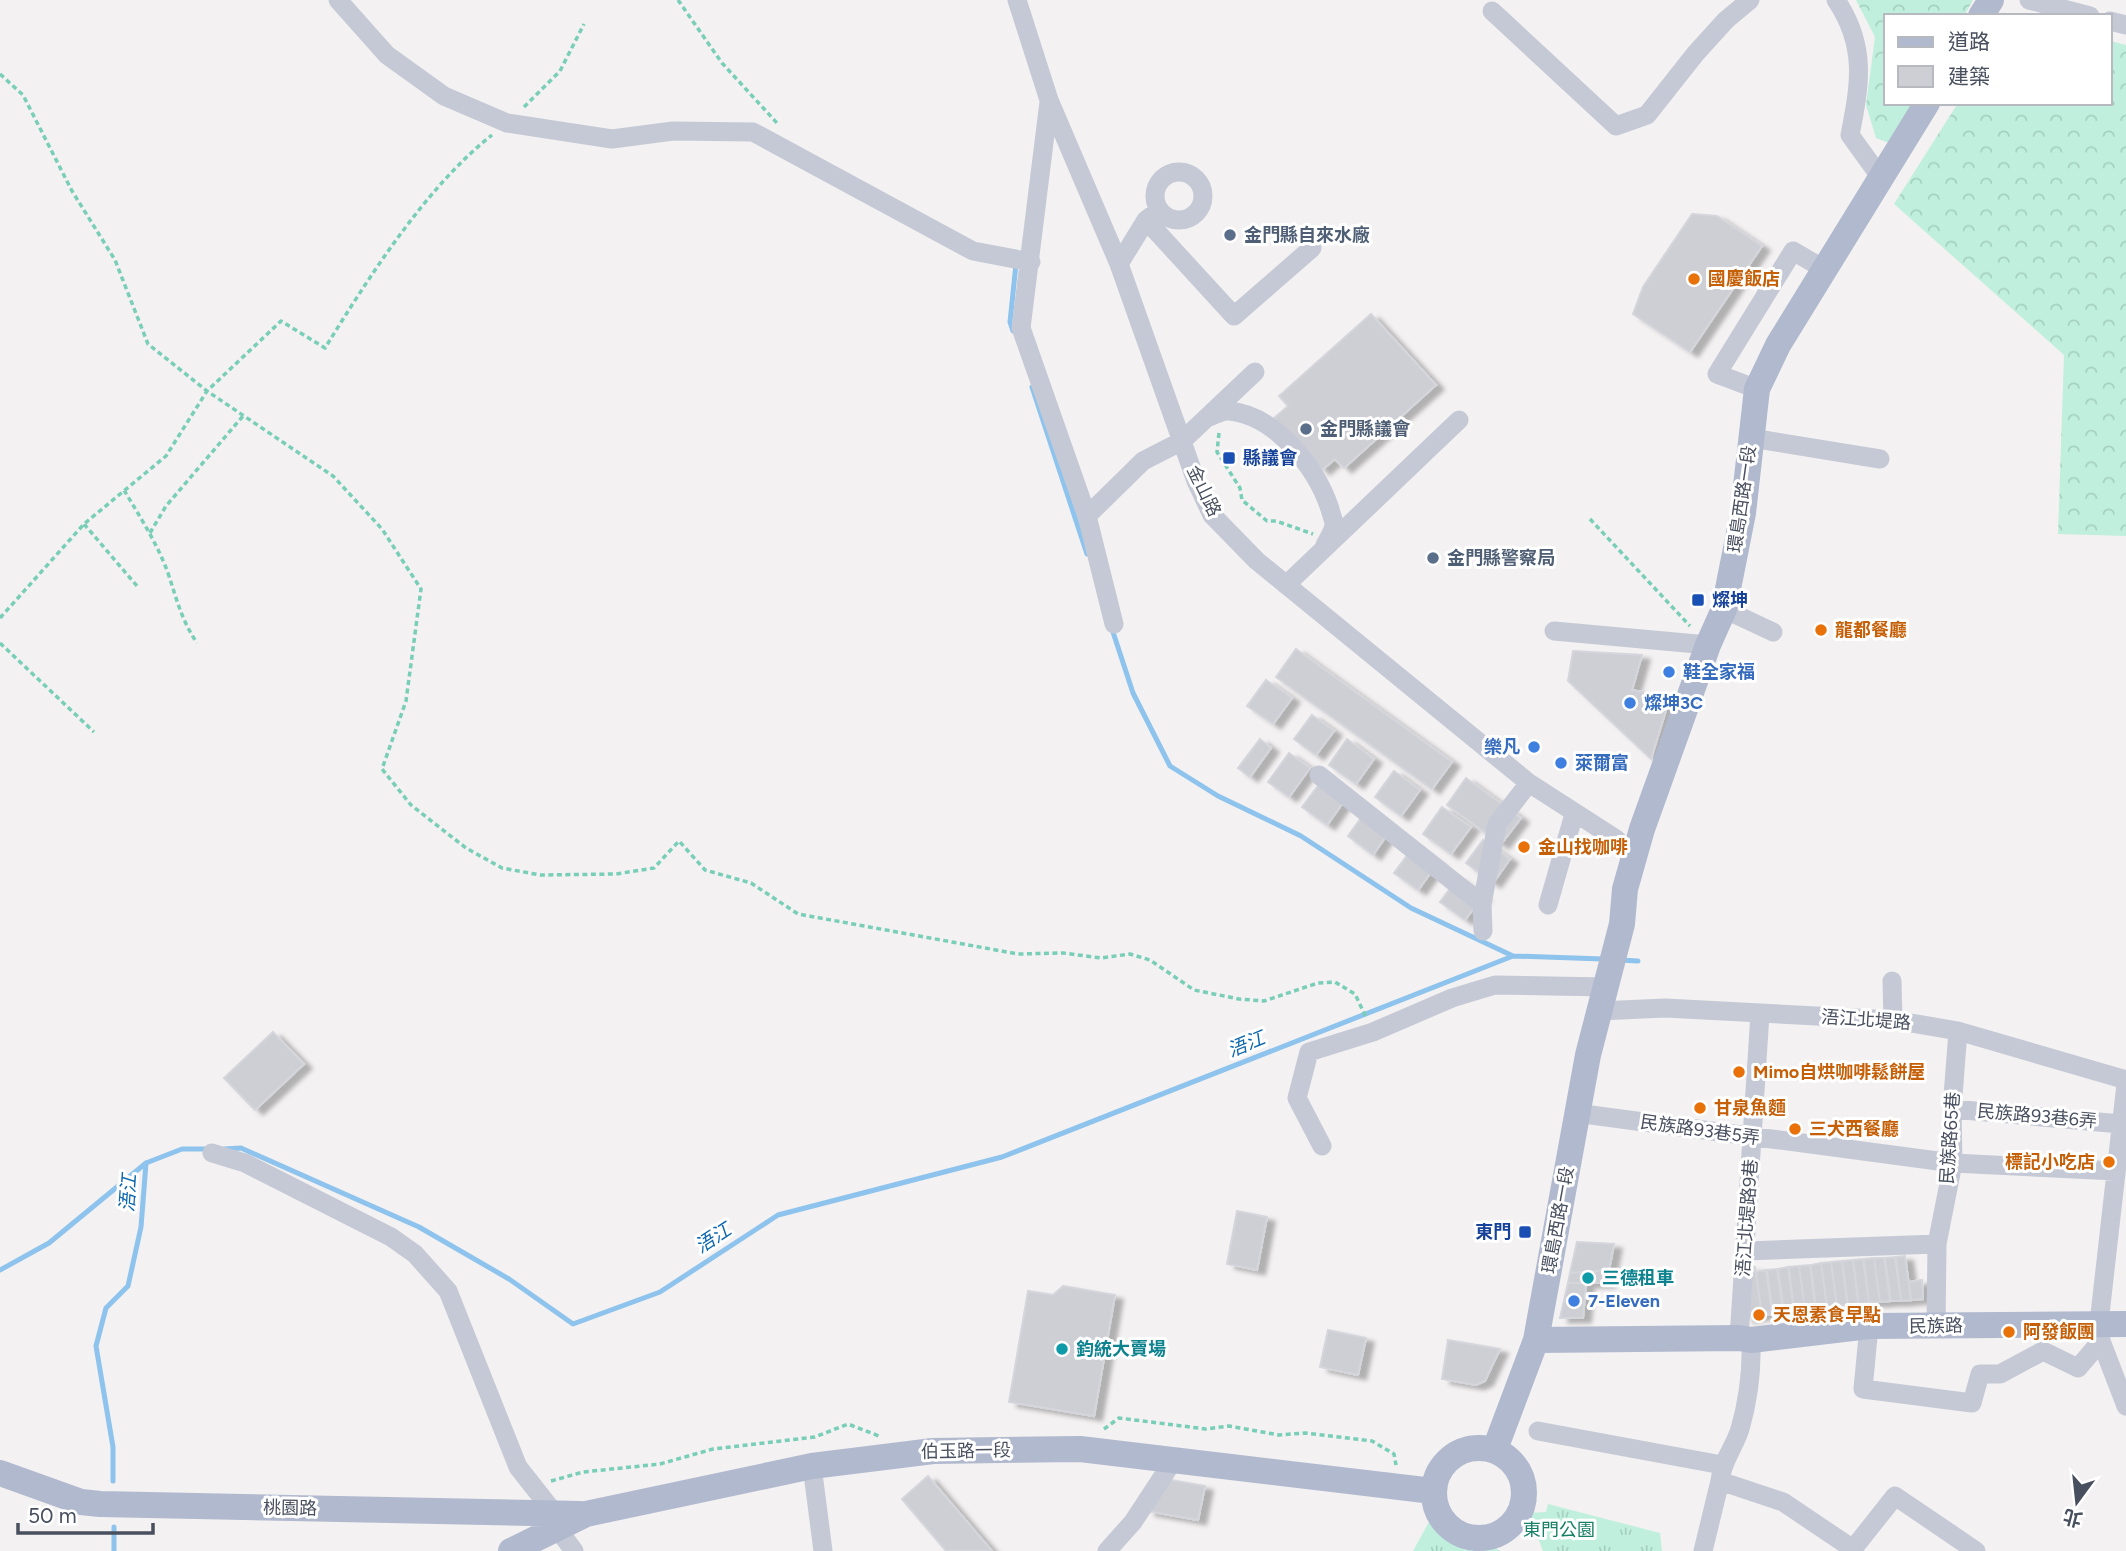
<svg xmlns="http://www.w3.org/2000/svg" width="2126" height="1551" font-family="Figtree,'Noto Sans TC',sans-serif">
  <defs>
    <pattern id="grass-tufts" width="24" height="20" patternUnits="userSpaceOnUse" patternTransform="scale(1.75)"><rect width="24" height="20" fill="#c0f0dd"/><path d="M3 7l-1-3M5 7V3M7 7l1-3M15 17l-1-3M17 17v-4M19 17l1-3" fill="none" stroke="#a6d0c0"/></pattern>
    <pattern id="forest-crowns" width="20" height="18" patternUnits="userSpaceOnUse" patternTransform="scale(1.75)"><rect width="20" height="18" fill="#c0f0dd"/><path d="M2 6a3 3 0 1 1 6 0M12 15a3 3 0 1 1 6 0" fill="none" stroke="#a6d0c0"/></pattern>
    <filter id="shadow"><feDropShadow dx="8" dy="4.5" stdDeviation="2" flood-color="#0004"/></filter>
  </defs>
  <rect width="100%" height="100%" fill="#f3f1f1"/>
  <path fill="url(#grass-tufts)" d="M1548,1504L1660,1533L1662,1551H1543L1528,1513L1546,1512Z
    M1430,1520L1465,1550L1496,1548L1500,1551H1413Z"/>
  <path fill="url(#forest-crowns)" d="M1856,0H1973L1964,16H1886V103H1913L1889,143L1876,138L1866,105L1875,37Z
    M2110,41L2126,45V536L2058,534L2064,355L1894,204L1958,103H2110Z"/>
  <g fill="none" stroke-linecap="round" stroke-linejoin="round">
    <path stroke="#8dc3ec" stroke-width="5" d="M1013,331L1010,322L1016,264
      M1032,387L1087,554
      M1112,629L1133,693L1170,766L1218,796L1301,836L1411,908L1513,956
      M1620,960L1638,961
      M224,1149L241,1148L419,1227L509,1279L573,1324L660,1292L778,1215L1002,1157L1513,956L1603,959
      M0,1270L49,1243L146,1163
      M113,1481V1447L96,1346L106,1308L128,1286L141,1227L146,1163L182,1149H211
      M114,1551V1527"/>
  </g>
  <path fill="#cdcfd5" stroke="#d5d5dc" stroke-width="2" filter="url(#shadow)" d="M1692,214L1717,216L1762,246L1690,352L1633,314L1643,287Z
    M1371,314L1436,385L1344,468L1335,459L1322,470L1274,418L1288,406L1279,396Z
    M1296,649L1452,762L1432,789L1276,677Z
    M1573,651L1642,655L1632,690L1670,697L1651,759L1568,681Z
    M1266,680L1292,698L1273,724L1247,706Z
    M1312,715L1334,731L1316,755L1294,739Z
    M1260,739L1271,748L1250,777L1238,768Z
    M1347,739L1374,759L1356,784L1329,765Z
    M1289,753L1310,768L1289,797L1268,782Z
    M1394,771L1420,790L1401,816L1375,797Z
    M1466,778L1521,818L1501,844L1447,805Z
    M1323,779L1347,797L1327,825L1302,807Z
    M1442,807L1471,827L1451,854L1423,834Z
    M1366,811L1391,829L1373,855L1348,836Z
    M1483,840L1510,859L1493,883L1466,863Z
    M1414,846L1438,863L1418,890L1394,873Z
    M1458,878L1483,896L1465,920L1440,902Z
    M273,1032L304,1064L255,1110L224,1078Z
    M1237,1211L1267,1217L1257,1270L1227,1264Z
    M1577,1242L1614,1244L1609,1270L1570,1273Z
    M1905,1256L1911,1300L1901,1301L1896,1257Z
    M1895,1257L1901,1301H1891L1885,1258Z
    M1874,1258L1880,1302H1869L1864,1259Z
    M1874,1258H1884L1890,1301L1880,1302Z
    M1863,1259L1869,1302L1859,1304L1853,1260Z
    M1853,1260L1858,1303L1848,1305L1842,1261Z
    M1842,1261L1847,1305L1837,1306L1831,1262Z
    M1831,1262L1837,1306L1827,1307L1821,1263Z
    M1821,1263L1827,1307L1816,1308L1811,1265Z
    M1810,1265L1815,1308L1805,1310L1799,1266Z
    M1799,1266L1805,1310L1794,1311L1789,1267Z
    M1755,1267L1762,1315L1746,1318L1740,1269Z
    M1788,1267L1794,1311L1784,1312L1778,1269Z
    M1777,1269L1783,1313L1773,1314L1767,1270Z
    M1609,1270L1607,1283H1568L1570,1273Z
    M1766,1270L1772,1314L1762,1315L1756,1272Z
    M1922,1280L1923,1299L1911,1300L1909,1282Z
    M1568,1283H1586L1583,1318H1560Z
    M1063,1286L1115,1295L1094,1416L1009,1402L1028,1291L1053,1295Z
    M1328,1330L1366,1338L1358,1375L1320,1367Z
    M1448,1340L1500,1349L1485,1381L1476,1385L1442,1379Z
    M928,1476L992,1551H946L902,1499Z
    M1154,1477L1205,1486L1198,1520L1147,1511Z"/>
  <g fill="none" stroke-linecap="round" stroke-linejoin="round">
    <path stroke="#78ceb7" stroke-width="3.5" stroke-dasharray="5 3.5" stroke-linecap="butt" d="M678,0L722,63L777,123
      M0,74L23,95L72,191L115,260L148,344L207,391L333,476L382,529L421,589L406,701L382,769L411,805L466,848L502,868L540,875L616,874L654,868L679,841L705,870L751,883L798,914L1018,954L1063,953L1101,958L1130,954L1150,960L1194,990L1239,999L1264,1001L1318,983L1335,982L1355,994L1366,1017
      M524,107L560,71L584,24
      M1219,433L1217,452L1240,488L1242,500L1267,521H1276L1313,534
      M124,490C140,517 157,543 168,573C177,600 181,619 197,643
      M1590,519L1690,626
      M84,524L137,586
      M150,533L166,506L243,416
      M0,618L84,524L166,456L207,391L281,321L325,348C369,277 426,187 492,135
      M0,643L94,732
      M1104,1429L1119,1418L1206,1429L1229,1426L1279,1435L1305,1433L1372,1441L1394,1454L1396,1465
      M551,1481L583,1472L660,1464L713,1449L815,1437L848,1424L879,1436"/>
    <path stroke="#c4c9d5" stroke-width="19" d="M338,0L387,55L444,96L507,123L612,139L673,131L753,132L973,251L1031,262
      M1017,0L1049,100L1119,264L1196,481L1212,515L1257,561L1529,783L1616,839L1635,856
      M1836,0C1867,46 1860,84 1850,135L1881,178
      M2029,0L2090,16
      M1492,11L1616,126L1647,115L1696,53L1726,20L1750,0
      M2110,21L2126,25
      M1049,102L1021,328L1087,516L1114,624
      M1155 196a24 24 0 1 1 48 0a24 24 0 1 1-48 0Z
      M1146,220L1234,316L1312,248
      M1119,264L1146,220L1154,214
      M1757,389L1717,374L1793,251L1824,269
      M1209,417C1215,415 1222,410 1229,411C1276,415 1317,469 1330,509C1331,514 1334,520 1334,525C1333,532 1328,539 1325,545
      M1751,438L1880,459
      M1087,516L1143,461L1182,441L1255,372
      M1286,585L1459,420
      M1724,609L1773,632
      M1554,631L1708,645
      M1319,775L1482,904
      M1548,905L1574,814
      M1483,931L1482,904L1497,824L1529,783
      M1892,981L1893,1020
      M1599,1011L1665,1008L1893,1020L1958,1031L2126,1080
      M2126,1084L2099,1323L2101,1341L2126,1406
      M1952,1109L2121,1124
      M1576,1113L1953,1163L2116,1171
      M1322,1146L1297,1098L1309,1052L1373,1032L1452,998L1495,985L1606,987
      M212,1153L245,1163L391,1237L415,1254L448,1291L518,1467L555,1514
      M1746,1251L1937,1244
      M1869,1326L1863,1389L1972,1403L1980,1374H2000L2043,1351L2078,1368L2101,1341
      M1936,1326L1937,1244L1953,1163L1952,1109L1958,1031
      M1739,1338L1760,1014
      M1751,1340C1752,1369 1748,1401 1740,1429C1734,1448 1722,1461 1720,1481L1783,1502L1853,1549L1895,1496L1976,1551
      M1538,1431L1722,1465
      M812,1466L823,1551
      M557,1528L574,1551
      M1107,1551L1133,1522L1173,1461
      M1703,1551L1720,1481"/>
    <path stroke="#b1b9cf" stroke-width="26" d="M1981,16L1991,0
      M1536,1340L1739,1338L1751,1340L1869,1326L2126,1324
      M1434 1493a45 45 0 1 1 90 0a45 45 0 1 1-90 0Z
      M1495,1449L1536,1340L1588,1055L1622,924L1625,889L1642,829L1708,645L1724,609L1743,513L1757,389L1778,345L1927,103
      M0,1473L81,1502L100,1504L581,1514
      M511,1551L586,1514L812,1466L933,1451L1080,1449L1433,1491"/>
  </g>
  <g fill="#5c6f8a" stroke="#fff" stroke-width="2.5">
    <circle cx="1230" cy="235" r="7"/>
    <circle cx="1306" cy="429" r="7"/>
    <circle cx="1433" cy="558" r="7"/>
  </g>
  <g fill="#e8710a" stroke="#fff" stroke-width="2.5">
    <circle cx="1694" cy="279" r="7"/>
    <circle cx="1821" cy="630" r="7"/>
    <circle cx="1524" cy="847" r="7"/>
    <circle cx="1739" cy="1072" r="7"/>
    <circle cx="1700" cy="1108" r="7"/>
    <circle cx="1795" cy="1129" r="7"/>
    <circle cx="2109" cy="1162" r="7"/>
    <circle cx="1759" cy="1315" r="7"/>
    <circle cx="2009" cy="1332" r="7"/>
  </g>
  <g fill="#1a4fb4" stroke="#fff" stroke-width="2.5">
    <rect x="1222" y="451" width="14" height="14" rx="3.5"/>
    <rect x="1691" y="593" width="14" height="14" rx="3.5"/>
    <rect x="1518" y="1225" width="14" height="14" rx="3.5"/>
  </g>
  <g fill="#3f7fe0" stroke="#fff" stroke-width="2.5">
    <circle cx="1669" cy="672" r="7"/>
    <circle cx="1630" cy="703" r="7"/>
    <circle cx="1534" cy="747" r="7"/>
    <circle cx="1561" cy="763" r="7"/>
    <circle cx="1574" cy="1301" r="7"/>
  </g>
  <g fill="#0f9aa8" stroke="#fff" stroke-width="2.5">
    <circle cx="1588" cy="1278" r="7"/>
    <circle cx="1062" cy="1349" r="7"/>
  </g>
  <g text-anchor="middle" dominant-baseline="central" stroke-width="6" stroke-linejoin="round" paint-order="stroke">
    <g font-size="18" font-weight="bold" fill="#4e5e75" stroke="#fff" text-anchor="start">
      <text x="1244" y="235">金門縣自來水廠</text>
      <text x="1320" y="429">金門縣議會</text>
      <text x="1447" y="558">金門縣警察局</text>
    </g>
    <g font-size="18" font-weight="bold" fill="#c56008" stroke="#fff" text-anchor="start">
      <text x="1708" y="279">國慶飯店</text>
      <text x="1835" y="630">龍都餐廳</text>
      <text x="1538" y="847">金山找咖啡</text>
      <text x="1753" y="1072">Mimo自烘咖啡鬆餅屋</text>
      <text x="1714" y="1108">甘泉魚麵</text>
      <text x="1809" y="1129">三犬西餐廳</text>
      <text x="2095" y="1162" text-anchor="end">標記小吃店</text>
      <text x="1773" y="1315">天恩素食早點</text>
      <text x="2023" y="1332">阿發飯團</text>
    </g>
    <g font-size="18" font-weight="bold" fill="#164399" stroke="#fff" text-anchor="start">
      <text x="1243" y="458">縣議會</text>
      <text x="1712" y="600">燦坤</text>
      <text x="1511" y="1232" text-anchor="end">東門</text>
    </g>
    <g font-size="18" fill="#484f5e" stroke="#fff">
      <text transform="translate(1204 491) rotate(64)">金山路</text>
      <text transform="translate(1742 499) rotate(-82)">環島西路一段</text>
      <text transform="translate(1866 1020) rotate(4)">浯江北堤路</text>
      <text transform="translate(2037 1116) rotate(5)">民族路93巷6弄</text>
      <text transform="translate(1700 1130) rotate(8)">民族路93巷5弄</text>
      <text transform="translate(1950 1138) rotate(-86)">民族路65巷</text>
      <text transform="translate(1747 1218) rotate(-86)">浯江北堤路9巷</text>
      <text transform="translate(1558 1220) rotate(-80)">環島西路一段</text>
      <text transform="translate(1936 1326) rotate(-1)">民族路</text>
      <text transform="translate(966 1451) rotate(-1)">伯玉路一段</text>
      <text transform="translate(290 1508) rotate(1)">桃園路</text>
    </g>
    <g font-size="18" font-weight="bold" fill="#366cbe" stroke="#fff" text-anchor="start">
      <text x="1683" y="672">鞋全家福</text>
      <text x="1644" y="703">燦坤3C</text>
      <text x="1520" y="747" text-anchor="end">樂凡</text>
      <text x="1575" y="763">萊爾富</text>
      <text x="1588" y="1301">7-Eleven</text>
    </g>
    <g font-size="18" font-weight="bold" fill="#0d838f" stroke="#fff" text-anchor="start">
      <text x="1602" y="1278">三德租車</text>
      <text x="1076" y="1349">鈞統大賣場</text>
    </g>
    <g font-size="18" fill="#188165" stroke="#fff">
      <text x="1559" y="1530">東門公園</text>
    </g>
    <g font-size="19" font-style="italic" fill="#0c66ad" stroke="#fff">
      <text transform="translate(1246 1044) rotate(-22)">浯江</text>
      <text transform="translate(128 1193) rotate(-86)">浯江</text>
      <text transform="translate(713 1238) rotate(-33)">浯江</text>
    </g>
  </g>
  <rect x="1884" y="14" width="228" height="91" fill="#ffffff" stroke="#b6b9bf" stroke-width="2"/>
  <rect x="1898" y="37" width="35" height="10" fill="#b1b9cf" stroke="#b6b9bf" stroke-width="2"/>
  <text x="1948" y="49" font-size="21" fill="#484f5e">道路</text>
  <rect x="1898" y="66" width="35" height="21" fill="#cdcfd5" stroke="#b6b9bf" stroke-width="2"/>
  <text x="1948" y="84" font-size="21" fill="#484f5e">建築</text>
  <g transform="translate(2077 1502) rotate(195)" stroke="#ffffff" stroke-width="5" paint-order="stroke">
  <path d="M0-5L12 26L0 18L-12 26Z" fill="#484f5e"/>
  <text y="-10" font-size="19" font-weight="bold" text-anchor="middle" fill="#484f5e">北</text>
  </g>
  <path d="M18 1523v10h135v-10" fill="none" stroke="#484f5e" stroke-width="3.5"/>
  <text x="28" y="1523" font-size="21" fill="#484f5e" stroke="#ffffff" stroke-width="5" paint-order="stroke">50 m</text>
</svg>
